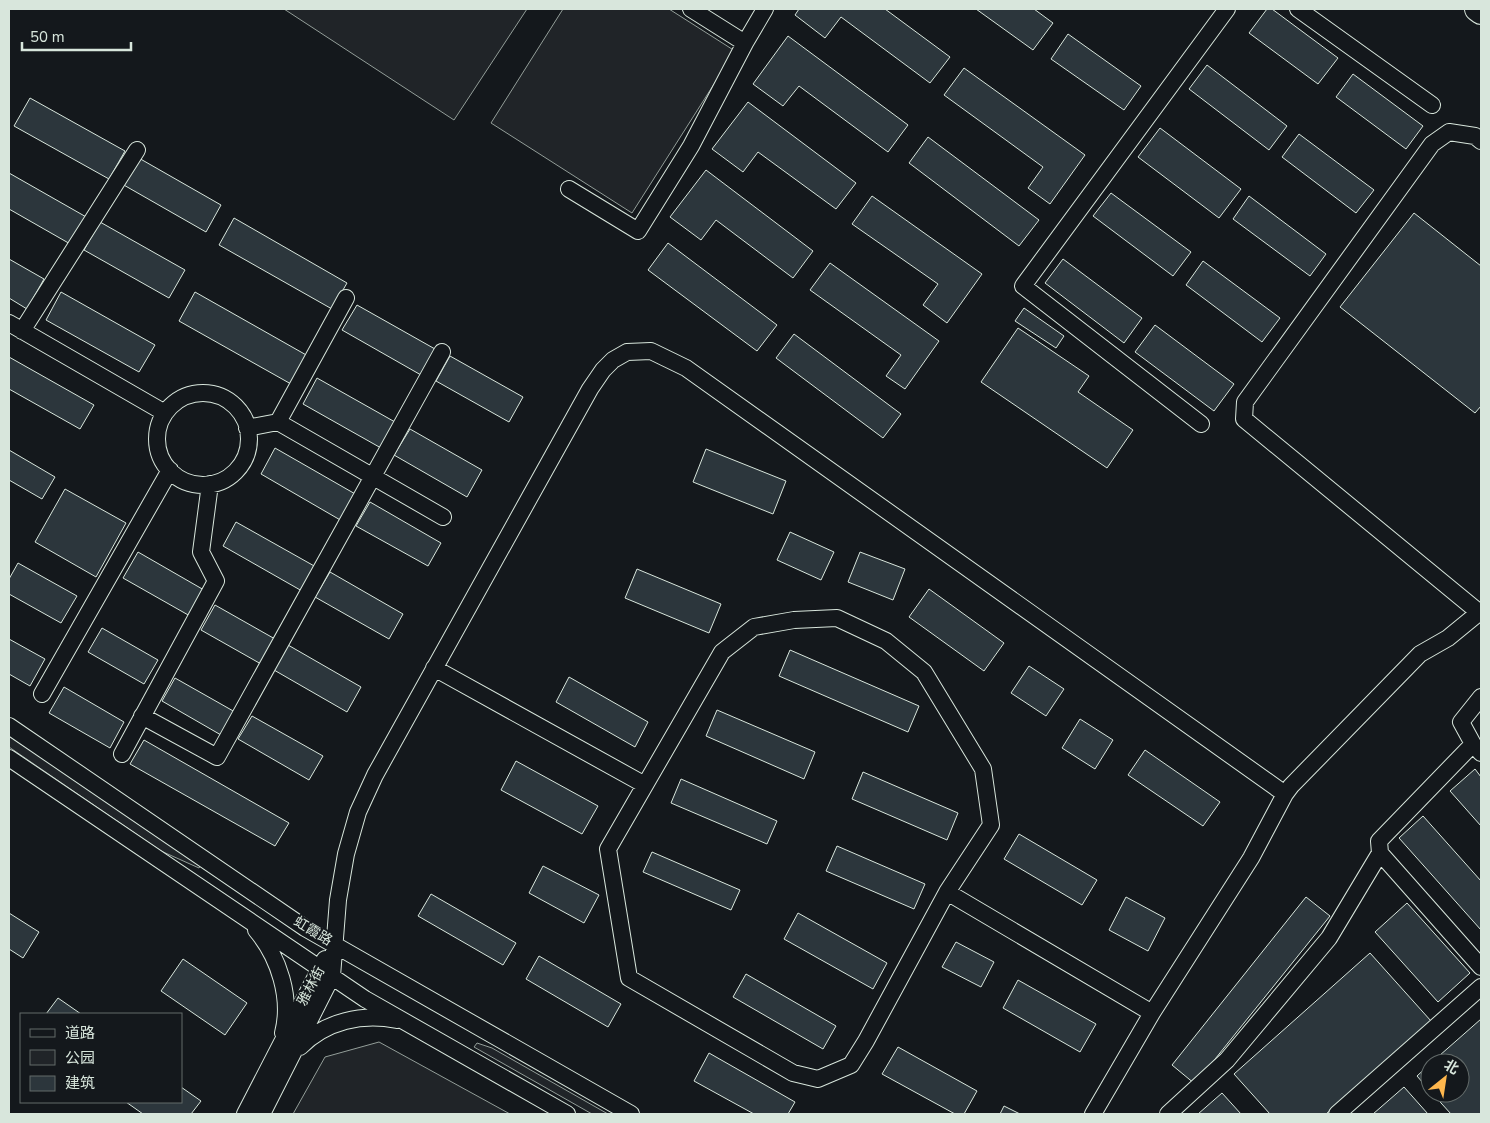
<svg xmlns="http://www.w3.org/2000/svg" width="1490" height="1123" font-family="'Nunito Sans','Noto Sans SC',sans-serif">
  <rect width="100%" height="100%" fill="#14181c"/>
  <path fill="#202428" stroke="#939e99" d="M284,9H527L454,120Z
    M563,9H669L735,51L632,213L491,123Z
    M9,736L201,865L199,868L161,851L9,747Z
    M379,1042L510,1114H293L325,1057Z
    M477,1043L492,1048L608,1114H592L474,1047Z"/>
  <path fill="#2c363c" stroke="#d8e6dc" d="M799,9H885L950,57L930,83L841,17L825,38L795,15Z
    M976,9H1034L1053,23L1033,50Z
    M1267,9H1272L1338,58L1318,84L1249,33Z
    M1068,34L1141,86L1124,110L1051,59Z
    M788,36L908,125L888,152L799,86L783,106L753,84Z
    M1207,65L1287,126L1269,150L1189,89Z
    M964,68L1085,155L1050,204L1028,188L1043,167L944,95Z
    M1353,74L1423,126L1406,149L1336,97Z
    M30,98L125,151L109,179L14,126Z
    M748,102L856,183L836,209L758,152L743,172L712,149Z
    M1160,128L1241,189L1219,218L1138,157Z
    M1299,134L1374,190L1356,213L1282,157Z
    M928,137L1039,220L1019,246L909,163Z
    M137,157L221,205L206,232L122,184Z
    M706,170L813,251L793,278L716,220L701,240L670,217Z
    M9,173L88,218L72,245L9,209Z
    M1111,193L1191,252L1173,276L1093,216Z
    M872,196L982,274L947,323L923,305L938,284L852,224Z
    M1249,196L1326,254L1310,276L1233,219Z
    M1414,213L1481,266V406L1475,413L1340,307Z
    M234,218L347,283L332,309L219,245Z
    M100,222L185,270L169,298L84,250Z
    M668,243L777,325L757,351L648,270Z
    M9,259L44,279L27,309L9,298Z
    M1063,259L1142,318L1124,343L1045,283Z
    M1203,261L1280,318L1262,342L1186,285Z
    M830,263L939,341L905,389L886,376L901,355L810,290Z
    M61,292L155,345L139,372L46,320Z
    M195,292L308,356L291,384L179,321Z
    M357,305L435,349L421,375L342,330Z
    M1024,308L1064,336L1056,348L1015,321Z
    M1155,325L1234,384L1214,411L1135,352Z
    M1018,328L1089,376L1078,392L1133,430L1107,468L981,382Z
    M794,334L901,414L883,438L776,358Z
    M450,356L523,397L509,422L436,381Z
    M9,357L94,405L80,429L9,389Z
    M317,378L395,422L381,448L303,404Z
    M410,429L482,470L467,497L394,455Z
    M275,448L357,495L342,521L261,474Z
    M706,449L786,481L773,514L693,482Z
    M9,450L55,477L42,499L9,480Z
    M65,489L126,523L96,577L35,542Z
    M370,502L441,543L428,566L356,526Z
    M236,522L316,567L302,591L223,546Z
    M790,532L834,552L821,580L777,560Z
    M138,552L204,590L190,616L123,578Z
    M860,552L905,569L893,600L848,582Z
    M18,563L77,596L61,623L9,594V579Z
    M637,569L721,604L709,633L625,598Z
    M330,572L403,614L389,639L315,597Z
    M929,589L1004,643L984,671L909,617Z
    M215,605L275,639L261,664L201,630Z
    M102,628L158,660L144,684L88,652Z
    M9,639L45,659L30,686L9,674Z
    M288,645L361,687L347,712L274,670Z
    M790,650L919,706L908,732L779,676Z
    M1029,666L1064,689L1046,716L1011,693Z
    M569,677L648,722L635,747L556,702Z
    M175,678L235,712L221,735L162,701Z
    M64,687L124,722L110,748L49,713Z
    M717,710L815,752L804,779L706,736Z
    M252,716L323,756L309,780L238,739Z
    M1080,719L1113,740L1095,769L1062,748Z
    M144,740L289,823L275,846L130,764Z
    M1145,750L1220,802L1203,826L1128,775Z
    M516,761L598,806L582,834L501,790Z
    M1475,769L1481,777V826L1450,791Z
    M863,772L958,813L947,840L852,799Z
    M681,779L777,821L767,844L671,803Z
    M1423,816L1481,881V930L1399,838Z
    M1019,834L1097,880L1082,905L1004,859Z
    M837,846L925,884L914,909L826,871Z
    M652,852L740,890L731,910L643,872Z
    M543,866L599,895L584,923L529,893Z
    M431,894L516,943L503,965L418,916Z
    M1126,897L1165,918L1148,951L1109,930Z
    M1306,897L1330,916L1195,1084L1172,1065Z
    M1407,903L1470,973L1438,1002L1375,932Z
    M9,913L39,932L23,958L9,949Z
    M798,913L887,963L873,989L784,939Z
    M956,942L994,962L981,987L942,967Z
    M1370,953L1431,1021L1326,1114H1270L1234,1074Z
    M539,956L621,1004L608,1027L526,979Z
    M183,959L247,1003L225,1035L161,991Z
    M746,974L836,1026L823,1049L733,997Z
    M1018,980L1096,1024L1080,1052L1003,1008Z
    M58,998L81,1014H46Z
    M1481,1019V1114H1451L1432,1093H1460V1063H1431Z
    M898,1047L977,1091L964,1114H955L882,1074Z
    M709,1053L795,1102L788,1114H754L694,1081Z
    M1430,1064V1091L1417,1076Z
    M181,1087L201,1101L191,1114H143L126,1102H181Z
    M1404,1087L1428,1114H1373Z
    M1222,1093L1241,1114H1198Z
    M1004,1106L1020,1114H1000Z"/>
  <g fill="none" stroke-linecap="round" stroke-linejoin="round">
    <g stroke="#d8e6dc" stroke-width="18">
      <path id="minor" d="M691,9L745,43
        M1298,9L1432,105
        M1481,141L1475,136L1449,132L1432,144L1245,402L1244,419L1481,614
        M569,189L638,231L691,146L745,43L765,9
        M9,323L165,413
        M22,331L137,150
        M157 439a46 46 0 1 1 92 0a46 46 0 1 1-92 0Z
        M278,422L346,298
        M1201,424L1023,286L1227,9
        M247,428L278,422L443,517
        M837,618L886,641L924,672L983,769L991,825L947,892L866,1041L851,1065L818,1079L793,1073L629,978L608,849L722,652L754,627L794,620Z
        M434,668L645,785
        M42,694L170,470
        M1481,697L1461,722L1473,744L1481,753
        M142,716L217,757L442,352
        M9,726L305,928L631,1114
        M122,754L216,581L201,552L210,484
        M9,758L365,999L567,1114
        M1380,853L1481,967
        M947,892L1152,1013L1093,1114
        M256,930C279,957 292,998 283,1033
        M1152,1013L1251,858L1285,794L1291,786L1420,654L1448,638L1481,611
        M300,1047C326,1021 362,1013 397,1020
        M245,1114L325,959
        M262,1114L332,976L338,900L346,854L358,812L375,775L590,389L603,370L613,360L627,352L651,351L686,368L1285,794
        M1168,1114L1227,1060L1329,938L1380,853L1379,841L1473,744
        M1337,1114L1481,987"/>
    </g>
    <g stroke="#d8e6dc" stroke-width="26">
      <path id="highway" d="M1477,9L1481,12"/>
    </g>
    <use href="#minor" stroke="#14181c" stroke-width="16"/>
    <use href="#highway" stroke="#14181c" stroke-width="24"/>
  </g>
  <g text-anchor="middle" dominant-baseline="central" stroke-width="4" stroke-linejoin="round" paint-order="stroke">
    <g font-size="14" fill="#d8e6dc" stroke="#14181c">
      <text transform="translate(313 931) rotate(31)">虹霞路</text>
      <text transform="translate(311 986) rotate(-62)">雅林街</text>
    </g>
  </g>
  <rect width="1490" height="1123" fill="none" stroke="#d8e6dc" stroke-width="20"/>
  <rect x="20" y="1013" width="162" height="90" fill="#14181c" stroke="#626a69"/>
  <rect x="30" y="1029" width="25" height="8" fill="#14181c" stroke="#626a69"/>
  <text x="65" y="1038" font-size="15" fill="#d8e6dc">道路</text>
  <rect x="30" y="1050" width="25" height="15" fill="#202428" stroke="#626a69"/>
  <text x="65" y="1063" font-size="15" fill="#d8e6dc">公园</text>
  <rect x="30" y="1076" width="25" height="15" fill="#2c363c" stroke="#626a69"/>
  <text x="65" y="1088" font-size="15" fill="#d8e6dc">建筑</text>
  <g transform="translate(1445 1078) rotate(30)"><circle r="24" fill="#14181c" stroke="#626a69"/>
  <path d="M0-4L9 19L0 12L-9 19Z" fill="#ffb74d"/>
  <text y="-8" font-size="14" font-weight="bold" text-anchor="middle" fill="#d8e6dc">北</text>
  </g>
  <path d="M22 42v8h109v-8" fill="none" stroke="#d8e6dc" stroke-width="2.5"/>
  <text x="30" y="42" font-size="15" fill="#d8e6dc" stroke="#14181c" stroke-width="4" paint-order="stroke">50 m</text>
</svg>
